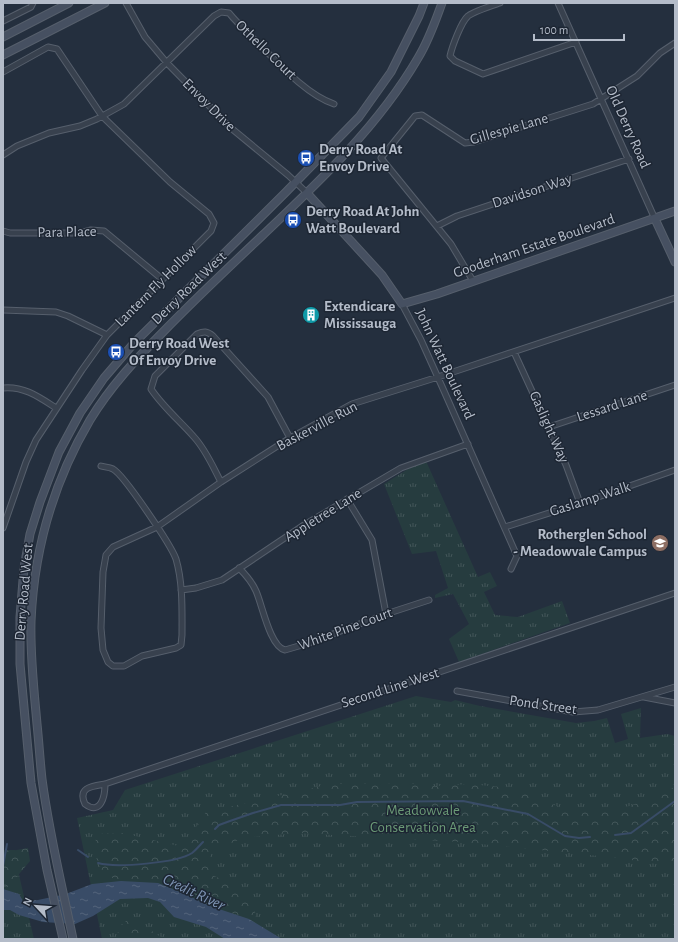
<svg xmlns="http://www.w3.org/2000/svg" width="678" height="942" font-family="'Alegreya Sans',sans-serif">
  <defs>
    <pattern id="grass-tufts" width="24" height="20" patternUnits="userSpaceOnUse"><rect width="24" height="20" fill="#263c3f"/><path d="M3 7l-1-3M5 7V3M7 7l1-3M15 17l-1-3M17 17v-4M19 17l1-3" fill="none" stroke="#435659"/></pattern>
    <pattern id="forest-crowns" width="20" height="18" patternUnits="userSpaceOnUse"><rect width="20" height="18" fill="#263c3f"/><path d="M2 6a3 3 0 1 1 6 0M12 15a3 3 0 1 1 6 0" fill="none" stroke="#435659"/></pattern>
    <pattern id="water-ripples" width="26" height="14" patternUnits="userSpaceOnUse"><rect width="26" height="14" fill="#394c67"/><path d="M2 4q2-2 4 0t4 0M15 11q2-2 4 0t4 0" fill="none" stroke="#53647b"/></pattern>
  </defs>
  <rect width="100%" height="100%" fill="#242f3e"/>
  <path fill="url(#grass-tufts)" d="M426,461L478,577L490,572L497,586L484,592L495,615L518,617L562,601L570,623L459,662L449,639L469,624L453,594L435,598V595L448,588L436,551L412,554L384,484L408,469Z
    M416,696L451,702L455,700L480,706L576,723L594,721L607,718L615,743L628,739L621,714L641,708L640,738L667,734L675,736V939H102L77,818L113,810L125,790Z
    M3,850H15L19,875L34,939H3Z"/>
  <path fill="url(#forest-crowns)" d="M408,783L434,786L469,784L501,787L532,795L563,809L592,812L630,806L675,787V867L619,858L461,842L297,833L242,838L210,854L213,875C224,881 245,891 252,902C255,908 256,917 256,924C242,914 225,912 210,906C194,899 181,890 168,879L121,881L104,875L95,855L96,834L122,833L183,847L206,812L331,784Z
    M28,848L30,861L15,879V889L3,885V850L11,851Z
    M126,921L138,922L164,939H116L119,928Z"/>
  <path fill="url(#water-ripples)" d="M121,881L158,883L185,894L210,906L249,919L282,939H225L206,927L174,917L160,902L148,898L120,899L93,916L75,924L43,922L19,915L10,910H3V889L19,894L23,901L38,900L66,894L92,884Z"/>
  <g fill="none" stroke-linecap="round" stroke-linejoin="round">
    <path stroke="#394c67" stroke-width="2" d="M215,829L219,825L230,821L253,813L281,805H340L357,802L463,801L528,814L565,836L579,838L590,837
      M615,835L631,833L675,801
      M78,850L88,857
      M98,863C116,868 177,863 192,853C196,850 200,845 203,842
      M3,866L7,844"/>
    <g stroke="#565f6c" stroke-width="7">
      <path id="street" d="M126,3L145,37L167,63L231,128L288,175L307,193
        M500,3C491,6 475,11 468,16C461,22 452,47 450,56L455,61L483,74L576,42
        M558,3L655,219
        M3,21L31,7L33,3
        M3,72L48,47L57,49L102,116L170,182L209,214L214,223L211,231L107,335L82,370L36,440L26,462L3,528
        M3,155L17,146L49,133L80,126L97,119L124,104L214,16L221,12L229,13C238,24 249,34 259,44C279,64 307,95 334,104
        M437,226L457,216L629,159
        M3,231L10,233H80L91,230L104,231L162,279
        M473,281L451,244L381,158L415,116L422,115L465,143L474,142L593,104L637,76L660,53L675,43
        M402,304L421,340L444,391L517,556L511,569
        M3,310L56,312L68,316L107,335
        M514,352L566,465L580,503
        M3,388C24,386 39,397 56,408
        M549,427L675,385
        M101,466C104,467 109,467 113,469C124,475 171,545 176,559C183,583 182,610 182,635L181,645L176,648L142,656L124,666H113L108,662L103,650L101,628L103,572L106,555L113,547L157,527L221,482L290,438L352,404L438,377L675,298
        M221,482C213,467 206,450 194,437C180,421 163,407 151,389L155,376L197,334C204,331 207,331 213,336L268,397L290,438
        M347,499L372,540L386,614
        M505,527L584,502L675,470
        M239,568C246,575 252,582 256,591C262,604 270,647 285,650L309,643L386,614L429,600
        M181,590L196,588L222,580L304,525L401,468L468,444
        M457,691L573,712L598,710L675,687
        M644,697L675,703
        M105,784C105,796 101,816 85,804C77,787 93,786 105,784L675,593"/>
    </g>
    <g stroke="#565f6c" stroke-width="9">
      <path id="secondary" d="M3,37L69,3
        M3,55L105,3
        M307,193L382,275L402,304L437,294L675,211
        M655,219L675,262
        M63,939L47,870L31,783L20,664V617L24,568L30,534L40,502L59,452L80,413L104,378L134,343L286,192L359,117L391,72L419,16L424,3
        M73,939C62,886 49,833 42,779C40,761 39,743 37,724C34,690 30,656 31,621C34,550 54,481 90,420C110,387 136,359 163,332C196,298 230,266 265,233C321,180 379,125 418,58C429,40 435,22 442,3"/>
    </g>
    <use href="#street" stroke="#38414e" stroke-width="5"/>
    <use href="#secondary" stroke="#465061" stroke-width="7"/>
  </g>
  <defs>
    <g id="bus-disc" transform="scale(0.9)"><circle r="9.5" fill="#1a4fb4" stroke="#1d2633"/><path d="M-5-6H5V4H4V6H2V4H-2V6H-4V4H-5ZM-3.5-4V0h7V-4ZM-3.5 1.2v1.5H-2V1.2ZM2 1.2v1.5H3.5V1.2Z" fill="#fff"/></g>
    <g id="building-disc" transform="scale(0.9)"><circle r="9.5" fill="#0f9aa8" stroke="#1d2633"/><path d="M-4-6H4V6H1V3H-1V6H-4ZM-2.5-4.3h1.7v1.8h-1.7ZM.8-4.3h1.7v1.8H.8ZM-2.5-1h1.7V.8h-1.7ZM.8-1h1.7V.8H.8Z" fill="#fff"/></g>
    <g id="school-disc" transform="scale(0.9)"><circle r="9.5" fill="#8d6e63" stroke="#1d2633"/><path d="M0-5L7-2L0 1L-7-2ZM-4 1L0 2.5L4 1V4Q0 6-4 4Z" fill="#fff"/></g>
  </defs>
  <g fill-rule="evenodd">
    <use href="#bus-disc" x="306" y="158"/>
    <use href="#bus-disc" x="293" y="220"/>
    <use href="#building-disc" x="311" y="315"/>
    <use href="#bus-disc" x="116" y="352"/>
    <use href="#school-disc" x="660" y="543"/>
  </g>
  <g text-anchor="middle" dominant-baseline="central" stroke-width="3" stroke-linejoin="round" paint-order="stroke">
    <g font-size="15" fill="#b4bcc9" stroke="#1d2633">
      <text transform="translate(266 50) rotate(44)">Othello Court</text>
      <text transform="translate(209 105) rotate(45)">Envoy Drive</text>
      <text transform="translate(628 127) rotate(66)">Old Derry Road</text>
      <text transform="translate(509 129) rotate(-16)">Gillespie Lane</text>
      <text transform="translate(532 191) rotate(-18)">Davidson Way</text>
      <text transform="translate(67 232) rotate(-1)">Para Place</text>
      <text transform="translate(534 246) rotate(-19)">Gooderham Estate Boulevard</text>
      <text transform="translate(156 286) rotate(-45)">Lantern Fly Hollow</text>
      <text transform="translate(189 288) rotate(-44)">Derry Road West</text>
      <text transform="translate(445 364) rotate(65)">John Watt Boulevard</text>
      <text transform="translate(612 406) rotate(-18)">Lessard Lane</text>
      <text transform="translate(317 426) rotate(-28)">Baskerville Run</text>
      <text transform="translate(549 427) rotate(66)">Gaslight Way</text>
      <text transform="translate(590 499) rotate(-18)">Gaslamp Walk</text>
      <text transform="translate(323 515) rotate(-32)">Appletree Lane</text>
      <text transform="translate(24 592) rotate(-85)">Derry Road West</text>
      <text transform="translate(345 629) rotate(-20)">White Pine Court</text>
      <text transform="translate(390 688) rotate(-18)">Second Line West</text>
      <text transform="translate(543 705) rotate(8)">Pond Street</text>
    </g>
    <g font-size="15" font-weight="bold" fill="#b4bcc9" stroke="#1d2633" text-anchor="start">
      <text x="319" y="149">Derry Road At<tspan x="319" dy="17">Envoy Drive</tspan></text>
      <text x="306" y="211">Derry Road At John<tspan x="306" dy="17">Watt Boulevard</tspan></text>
      <text x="324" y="306">Extendicare<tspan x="324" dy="17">Mississauga</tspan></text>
      <text x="129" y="343">Derry Road West<tspan x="129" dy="17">Of Envoy Drive</tspan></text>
      <text x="647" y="534" text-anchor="end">Rotherglen School<tspan x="647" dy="17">- Meadowvale Campus</tspan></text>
    </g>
    <g font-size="15" fill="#6b9a76" stroke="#1d2633">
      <text x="423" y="810">Meadowvale<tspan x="423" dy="17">Conservation Area</tspan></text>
    </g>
    <g font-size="16" font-style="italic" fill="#7c92b1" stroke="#1d2633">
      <text transform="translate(194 892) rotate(25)">Credit River</text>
    </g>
  </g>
  <rect width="678" height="942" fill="none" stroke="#b4bcc9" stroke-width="8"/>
  <g transform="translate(36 906) rotate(296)" stroke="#1d2633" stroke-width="3" paint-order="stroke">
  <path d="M0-3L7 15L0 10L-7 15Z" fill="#b4bcc9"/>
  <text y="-6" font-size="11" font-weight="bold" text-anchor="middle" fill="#b4bcc9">N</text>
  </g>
  <path d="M534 34v6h90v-6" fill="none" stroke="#b4bcc9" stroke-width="2"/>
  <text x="540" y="34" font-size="12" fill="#b4bcc9" stroke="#1d2633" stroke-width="3" paint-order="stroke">100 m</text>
</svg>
